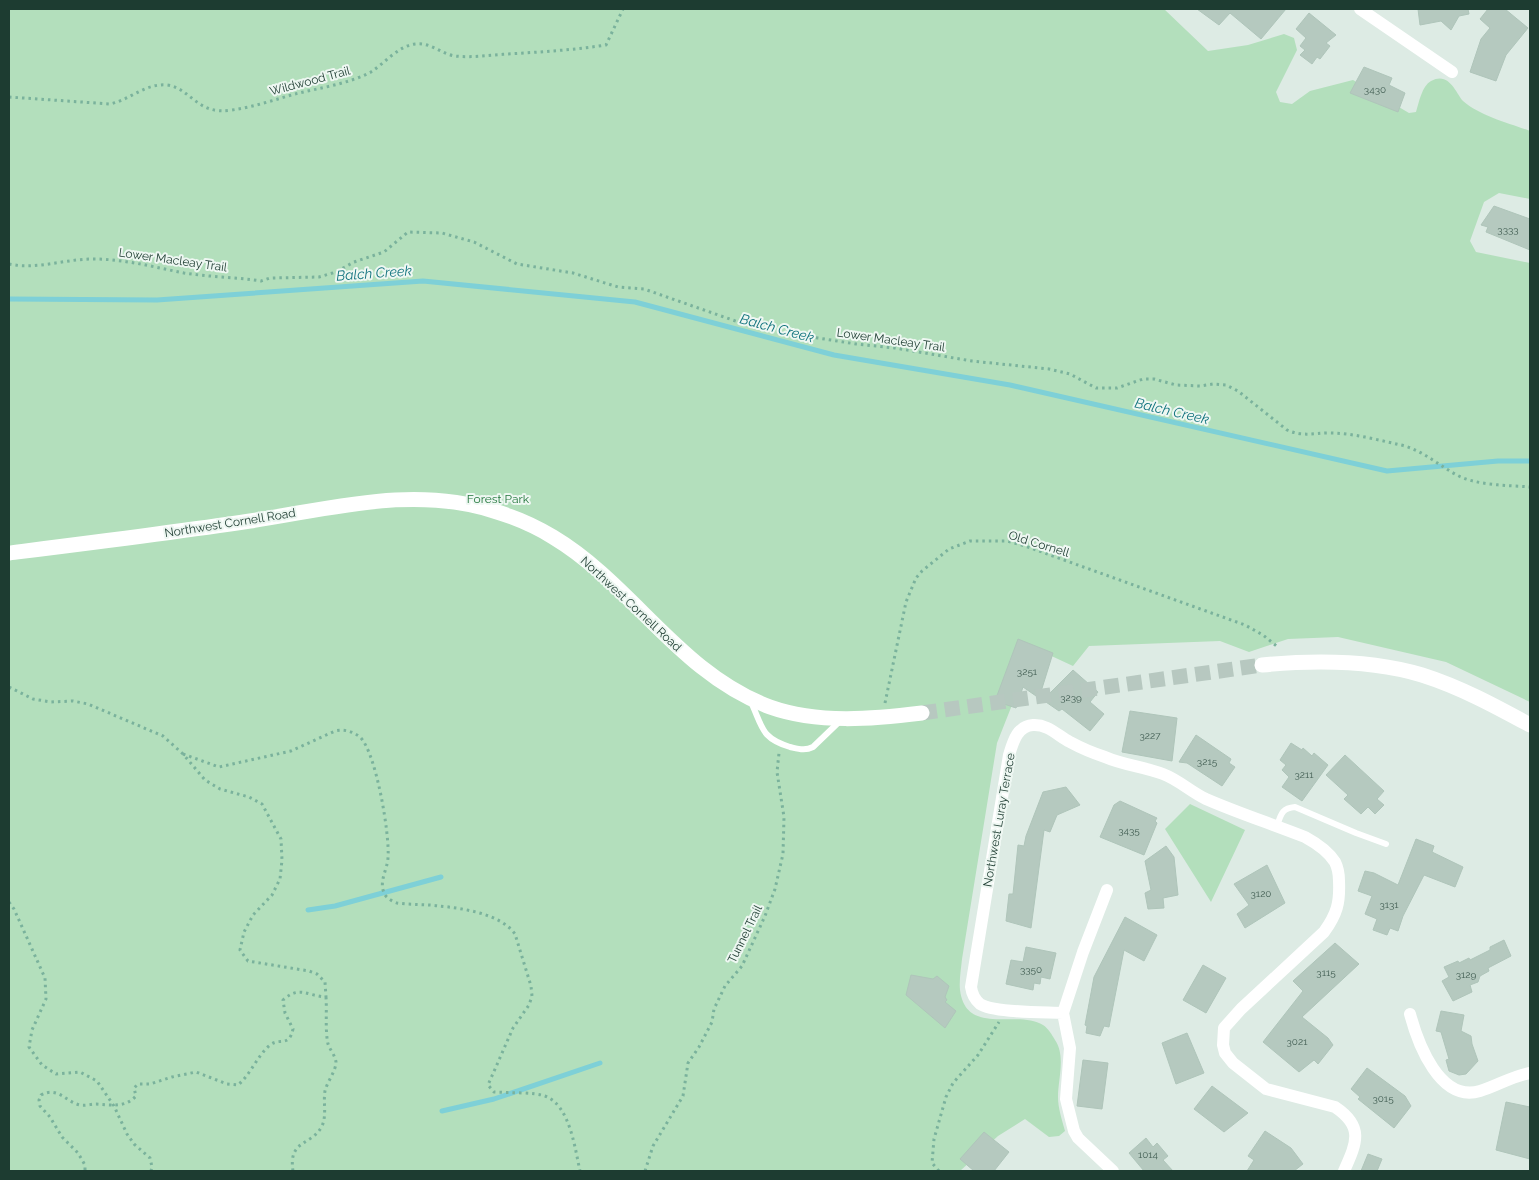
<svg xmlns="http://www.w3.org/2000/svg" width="1539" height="1180" font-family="Raleway,sans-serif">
  <rect width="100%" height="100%" fill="#ddebe4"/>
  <path fill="#b3dfbc" d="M9,9H1164L1208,51L1248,45L1284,34L1294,38L1297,50L1276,92L1280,102L1292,104L1310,91L1353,80L1409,113L1416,112C1419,102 1422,86 1431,81C1449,71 1456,93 1463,101C1480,116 1509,123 1530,131V199L1499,193L1484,202L1470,241L1476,252L1530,263V702L1446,662L1338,637L1288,639L1249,652L1220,641L1089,646L1073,666L1045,653L1023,677L997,743L962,959C961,969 959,981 960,990C966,1037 1018,1009 1043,1025C1048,1028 1052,1035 1055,1040C1066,1056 1058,1079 1058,1097C1058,1108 1062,1120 1065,1131L1059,1136L1049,1137L1025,1119L998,1136L960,1171H9Z
    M1190,804L1245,830L1211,902L1165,829Z"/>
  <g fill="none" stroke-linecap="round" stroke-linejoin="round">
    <path stroke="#7ed0d7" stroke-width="5" d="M9,299L157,300L423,281L635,302L834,355L1010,385L1387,471L1498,461H1530
      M308,910L335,906L441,877
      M442,1111L494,1099L600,1063"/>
  </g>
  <path fill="#b5c9bf" stroke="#afc5ba" d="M1197,9H1286L1261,39L1230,13L1219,25Z
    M1418,9H1468L1469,14L1459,16L1451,30L1441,21L1420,25Z
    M1488,9H1505L1528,28L1506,55L1496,81L1470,72L1481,39L1490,28L1480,19Z
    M1309,13L1336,35L1326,43L1330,46L1320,59L1317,57L1312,64L1300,55L1305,50L1300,46L1306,38L1296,29Z
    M1364,67L1392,78L1389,85L1405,93L1398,112L1350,93Z
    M1494,206L1530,219V250L1486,232L1488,227L1481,225Z
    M1018,639L1053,653L1039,698L1023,687L1016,708L995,701Z
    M1073,670L1098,692L1090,702L1104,714L1090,731L1062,709L1059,711L1043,700Z
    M1130,711L1177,718L1172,761L1122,752Z
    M1196,735L1231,759L1229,763L1235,767L1222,786L1187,763L1179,762Z
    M1291,743L1302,750L1303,748L1312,756L1314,753L1328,765L1302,801L1282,787L1289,777L1282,770L1286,765L1280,760Z
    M1345,755L1384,791L1377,799L1384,805L1375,814L1368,807L1361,814L1344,799L1348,795L1326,775Z
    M1066,787L1080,805L1057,815L1050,832L1044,830L1031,928L1006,921L1009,894H1013L1018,845L1024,846L1026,836L1043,792Z
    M1120,801L1157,818L1155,821L1157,823L1144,855L1100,837L1114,805Z
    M1416,839L1434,846L1432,852L1463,867L1455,887L1424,875L1403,916L1398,931L1390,928L1387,935L1373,930L1377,919L1365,914L1372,896L1358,891L1365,871L1374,873L1398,885Z
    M1166,846L1174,857L1178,895L1163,898L1164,908L1148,909L1145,893L1151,890L1145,861Z
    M1267,865L1285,903L1245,928L1237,914L1249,905L1234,884Z
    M1125,917L1157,935L1144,961L1124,950L1109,1027L1104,1026L1100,1036L1086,1033L1087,1026L1085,1025L1094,977Z
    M1504,940L1511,956L1488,968L1489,971L1480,976L1478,982L1470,985L1472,992L1453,1001L1442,981L1449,977L1444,967L1458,961L1459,963L1469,958L1470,960L1490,950V947Z
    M1335,943L1359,964L1302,1017L1328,1038L1333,1045L1318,1064L1314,1060L1299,1072L1263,1042L1303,991L1293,981Z
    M1026,947L1056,953L1050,979L1041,977L1040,984L1034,983L1033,990L1006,984L1011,960L1023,962Z
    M1203,965L1226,978L1206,1013L1183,1000Z
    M911,975L933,979L937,976L949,986L945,997L947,1000L945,1002L956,1011L945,1028L906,995Z
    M1441,1011L1464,1015L1461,1031L1471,1036L1472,1044L1478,1061L1466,1074L1459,1075L1449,1071L1446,1060L1449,1059L1441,1032L1436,1031Z
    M1187,1033L1204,1073L1176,1084L1162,1043Z
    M1083,1060L1108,1063L1102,1109L1077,1106Z
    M1367,1068L1405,1096L1411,1106L1394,1128L1358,1099L1360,1097L1351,1089Z
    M1212,1086L1248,1113L1224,1132L1194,1109Z
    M1506,1102L1530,1107V1159L1496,1150Z
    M1265,1131L1291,1148L1303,1164L1294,1171H1247L1254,1160L1248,1156Z
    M984,1132L1009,1152L994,1171H974L960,1159Z
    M1146,1138L1153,1147L1157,1143L1168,1156L1163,1160L1173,1171H1144L1129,1153Z
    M1368,1154L1382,1159L1377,1171H1361Z"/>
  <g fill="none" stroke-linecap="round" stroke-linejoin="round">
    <path stroke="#b7c8c0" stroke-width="15" stroke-dasharray="15 8" stroke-linecap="butt" d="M922,713L1262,665"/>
    <path stroke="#7ab29c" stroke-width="3" stroke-dasharray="2.5 4" stroke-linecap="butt" d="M9,97L110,104C130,100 145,83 167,85C191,88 197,116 232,110C253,107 274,100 295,94C319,88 348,84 371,72C385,63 398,46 415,44C431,42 441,54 455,56C472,58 490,55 508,54C541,52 573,50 606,45L623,9
      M9,264C37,270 64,259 93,259C124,259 154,267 184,273C209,277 235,277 261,281L270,278L319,277L336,272L354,262L384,252L408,232L442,233L474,242L517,264L573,273L618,287L644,289L744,324L786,333L856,344L895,348L972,361L1049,369L1070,374L1096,388H1117L1143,379H1154L1176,385L1200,386L1213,384L1226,385L1238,391L1287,430C1303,437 1313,433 1329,433C1353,433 1378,440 1401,445C1422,450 1437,464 1455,474C1476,486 1506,485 1530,487
      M9,687L33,699L51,702L73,701L88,704L163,736L183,754L205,780L220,789L249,797L262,804L281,839L282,860L280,879L272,895L253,915L244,932L240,950L248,961L309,971L317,974L325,982L326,997C307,996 300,985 283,1000L285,1013L293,1029C289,1048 280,1037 270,1045C257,1056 251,1074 238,1085L227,1084L196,1072L172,1077L150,1084H138L134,1088L136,1096C125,1108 111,1105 96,1104C91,1104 85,1106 80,1105C66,1102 58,1086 41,1095L39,1100L40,1106L50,1117L62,1137L78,1153L85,1165V1171
      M885,703L906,602L916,578L922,571L949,549L970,541H1007L1025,546L1245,625L1263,635L1279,648
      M183,754L219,767L291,751L335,731C344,729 352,731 360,737C376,752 390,835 388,858C387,871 378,882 385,895C387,898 393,902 397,903C411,905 425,904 439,906C462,908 501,914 515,934L531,986L532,996L529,1005L513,1028L488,1085L494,1092C508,1093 534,1092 545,1096C570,1105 575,1149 580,1171
      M9,902L14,909L45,978L46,999L32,1030L29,1047L42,1065L56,1074L80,1072L97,1081L114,1106L127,1134L134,1144L150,1158L152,1167L151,1171
      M293,1171C288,1139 312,1146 322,1126C327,1115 323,1102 325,1091C327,1082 336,1071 336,1062C335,1055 330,1050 328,1044C325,1031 327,1011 326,997
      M645,1171L653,1146L683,1096L688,1063L699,1047L712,1022L714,1009L725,986L742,966L765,916L775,889L783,854L784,817L777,772L779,753
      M939,1171L932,1163L934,1139L946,1097L953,1083L978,1055L999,1022"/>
    <path stroke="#fff" stroke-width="6" d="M751,702C763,728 761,738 790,747C799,749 805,751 813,747L840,721
      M1277,826C1281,814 1282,808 1295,807L1356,833L1386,844"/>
    <path stroke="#fff" stroke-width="12" d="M1360,9L1452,72
      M1107,890L1083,952L1063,1013L1070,1048L1066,1099L1074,1131L1078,1138L1113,1171
      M1063,1013C1044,1012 994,1013 980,1004C974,999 972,994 971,987L1009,755C1013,742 1017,726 1033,725C1048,724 1058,736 1070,742C1081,748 1093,753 1105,757C1123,765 1145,767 1163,774C1179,780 1191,792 1206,799C1238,813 1272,824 1305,837C1316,843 1328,851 1335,862C1338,868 1339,875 1339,881C1340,903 1337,914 1324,932L1241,1009L1224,1028L1223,1045L1225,1053L1233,1063L1266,1089L1335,1107C1365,1127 1356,1144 1344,1171
      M1410,1014C1418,1044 1440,1103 1480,1091C1497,1086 1512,1076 1530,1073"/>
    <path stroke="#fff" stroke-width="15" d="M9,553C89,543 170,533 250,521C331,509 413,485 494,511C514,517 535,526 553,537C633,585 679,673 770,707C818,724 873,719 922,713
      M1262,665C1314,660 1372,660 1422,675C1460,687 1495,706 1530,725"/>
  </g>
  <g text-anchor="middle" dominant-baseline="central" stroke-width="4" stroke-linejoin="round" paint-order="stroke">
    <g font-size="10" fill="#435f54">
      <text x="1375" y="89">3430</text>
      <text x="1508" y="229">3333</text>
      <text x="1027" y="671">3251</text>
      <text x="1071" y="697">3239</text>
      <text x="1150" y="735">3227</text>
      <text x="1207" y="761">3215</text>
      <text x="1304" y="774">3211</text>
      <text x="1129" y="830">3435</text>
      <text x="1261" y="893">3120</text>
      <text x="1389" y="904">3131</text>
      <text x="1031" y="969">3350</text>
      <text x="1326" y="972">3115</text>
      <text x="1466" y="974">3129</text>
      <text x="1297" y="1041">3021</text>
      <text x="1383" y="1098">3015</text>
      <text x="1148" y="1154">1014</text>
    </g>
    <g font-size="12" fill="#1d3c31" stroke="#eef7f2">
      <text transform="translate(310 81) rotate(-15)">Wildwood Trail</text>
      <text transform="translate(173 260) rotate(8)">Lower Macleay Trail</text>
      <text transform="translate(891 340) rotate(8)">Lower Macleay Trail</text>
      <text transform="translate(230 523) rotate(-9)">Northwest Cornell Road</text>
      <text transform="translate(1039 544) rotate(17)">Old Cornell</text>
      <text transform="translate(631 604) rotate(43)">Northwest Cornell Road</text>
      <text transform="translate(999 820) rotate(-80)">Northwest Luray Terrace</text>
      <text transform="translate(745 934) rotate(-64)">Tunnel Trail</text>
    </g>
    <g font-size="12" fill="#23773d" stroke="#eef7f2">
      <text x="498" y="499">Forest Park</text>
    </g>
    <g font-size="14" font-style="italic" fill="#11737e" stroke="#eef7f2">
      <text transform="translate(374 273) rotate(-4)">Balch Creek</text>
      <text transform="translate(777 328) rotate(15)">Balch Creek</text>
      <text transform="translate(1172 411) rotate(13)">Balch Creek</text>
    </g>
  </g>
  <rect width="1539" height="1180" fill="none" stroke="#1d3c31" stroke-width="20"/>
</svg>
